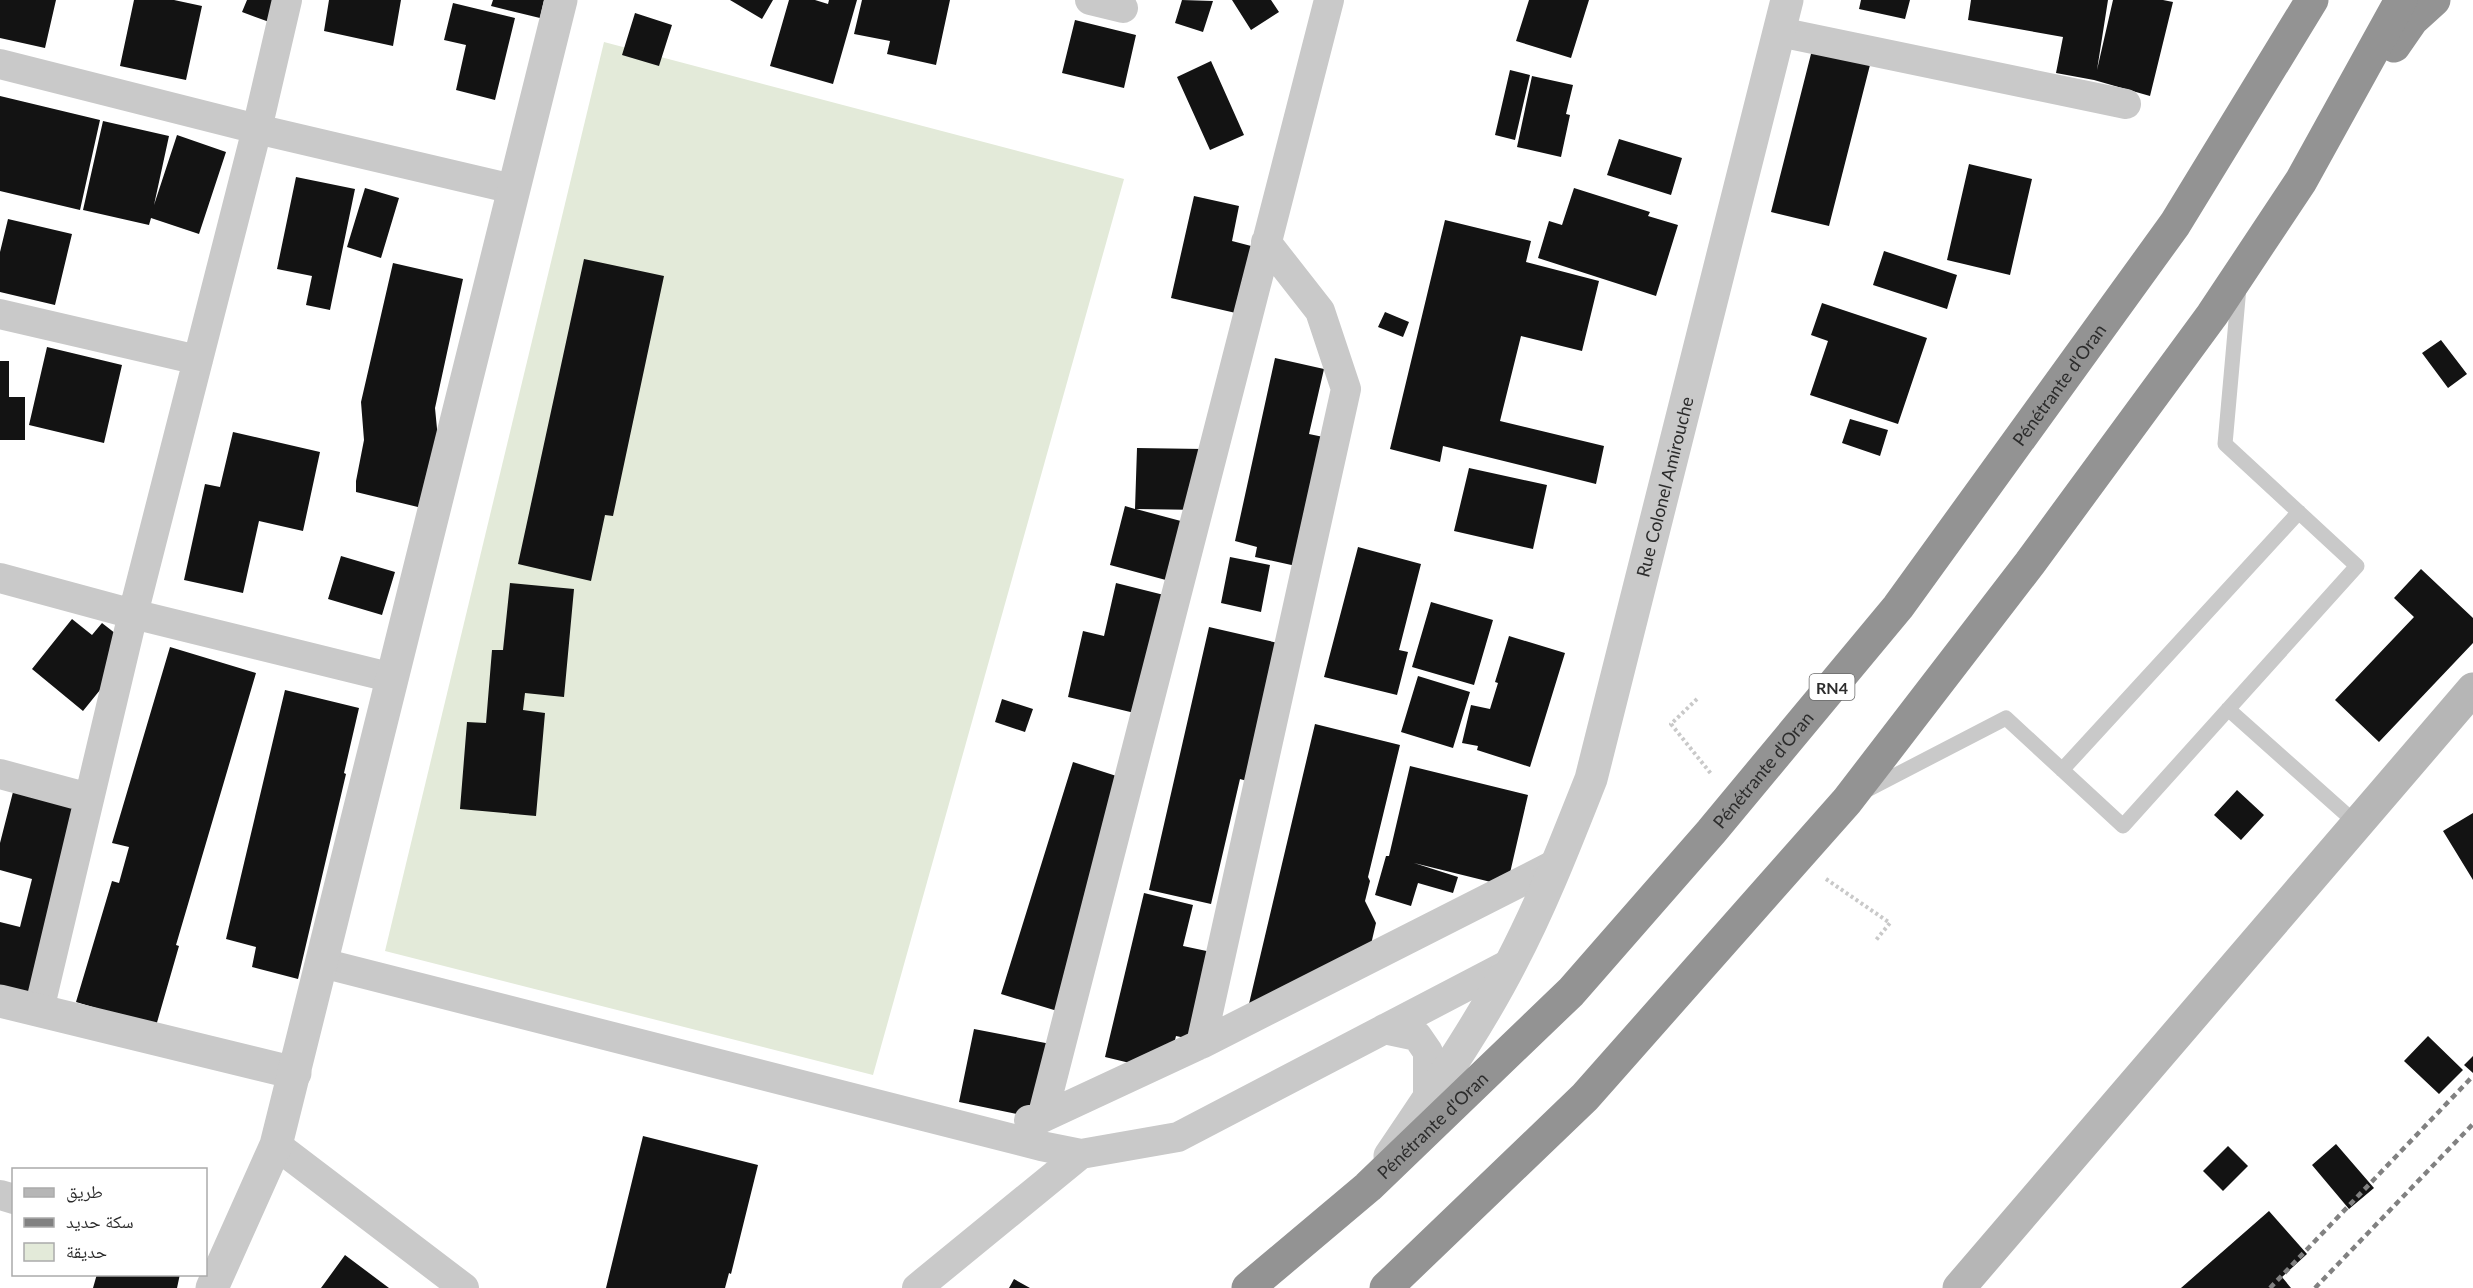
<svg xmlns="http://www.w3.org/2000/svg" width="2473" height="1288" font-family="Lato,'Noto Naskh Arabic',sans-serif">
  <rect width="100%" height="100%" fill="#fff"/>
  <path fill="#e3ead9" d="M604,42L1124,179L873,1075L385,951Z"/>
  <path fill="#131313" d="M0,0H56L45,48L0,38Z
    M134,0H174L202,6L186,80L120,66Z
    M247,0H281L272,23L242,12Z
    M329,0H401L393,46L324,31Z
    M493,0H544L540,18L491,6Z
    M730,0H773L762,19Z
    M789,0H815L828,4L829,0H857L833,84L770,66Z
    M862,0H950L936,65L887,54L890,41L854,34Z
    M1182,0L1213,1L1203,32L1175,23Z
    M1232,0H1271L1279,12L1251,30Z
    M1529,0H1589L1571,58L1516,41Z
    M1861,0H1910L1905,19L1859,9Z
    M1971,0H2108L2097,70L2113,0H2163L2173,2L2150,96L2094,80L2056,73L2063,37L1968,20Z
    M453,3L515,18L495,100L456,90L466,45L444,40Z
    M635,13L672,25L659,66L622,55Z
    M1075,20L1136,35L1124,88L1062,73Z
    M1812,50L1870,65L1829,226L1771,212Z
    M1211,61L1244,135L1210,150L1177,77Z
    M1510,70L1530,75L1515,140L1495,135Z
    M1532,76L1573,85L1566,114L1570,115L1561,157L1517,147Z
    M0,96L100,120L80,210L0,191Z
    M103,121L169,136L154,205L177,135L226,152L199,234L151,218L149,225L83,210Z
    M1619,139L1682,158L1671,195L1607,175Z
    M1969,164L2032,179L2010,275L1947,260Z
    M296,177L355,189L330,310L306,305L312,276L277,269Z
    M365,188L399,198L381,258L347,247Z
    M1574,188L1650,212L1648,216L1678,225L1656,296L1538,258L1549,221L1562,225Z
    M1194,196L1239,206L1232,241L1255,247L1240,314L1171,298Z
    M8,219L72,234L55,305L0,292V252Z
    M1445,220L1531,241L1526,262L1599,281L1582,351L1521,336L1500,421L1604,446L1596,484L1443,446L1440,462L1390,449Z
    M1884,251L1957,275L1947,309L1873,285Z
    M584,259L664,276L613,516L605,515L591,581L518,564Z
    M393,263L463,279L435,408L438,439L422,508L356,492V481L364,440L361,402Z
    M1822,303L1927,338L1898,424L1810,395L1828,341L1811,335Z
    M1385,312L1409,322L1403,337L1378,327Z
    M2441,340L2467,374L2448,388L2422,353Z
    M47,347L122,365L104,443L29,425Z
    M1275,358L1324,369L1309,434L1333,439L1305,568L1255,557L1257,547L1235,541Z
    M0,361H9V397H25V440H0Z
    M1850,419L1888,430L1880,456L1842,443Z
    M233,432L320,452L303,531L259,521L243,593L184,580L205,484L220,487Z
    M1137,448L1203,449V510L1136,509L1192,524L1177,583L1110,565L1125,506L1135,509Z
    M1469,468L1547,485L1533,549L1454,531Z
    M1358,547L1421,564L1399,650L1408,652L1397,695L1324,677Z
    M341,556L395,572L382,615L328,599Z
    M1230,557L1270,565L1261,612L1221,603Z
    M2421,569L2473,618V643L2379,742L2335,700L2414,617L2394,598Z
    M510,583L574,589L564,697L525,693L523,710L545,713L536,816L460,809L467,722L486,723L492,650H503Z
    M1116,583L1176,598L1147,716L1068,697L1083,631L1104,636Z
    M1431,602L1493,620L1474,685L1412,667Z
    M72,619L92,635L102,623L134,648L83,711L32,669Z
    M1209,627L1278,643L1261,785L1240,779L1211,904L1149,890Z
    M1509,636L1565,653L1530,767L1477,750L1478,746L1462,743L1471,705L1490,709L1498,683L1495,682Z
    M170,647L256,673L176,945L179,946L156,1026L76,1002L112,881L119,883L129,847L112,843Z
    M1418,676L1470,692L1453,748L1401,732Z
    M285,690L359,708L344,773L346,774L298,979L252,967L256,947L226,939Z
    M1002,699L1033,709L1025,732L995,722Z
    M1315,724L1400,745L1368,877L1370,881L1365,901L1376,923L1365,970L1244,1025Z
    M1073,762L1135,782L1064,1013L1001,994Z
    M1410,766L1528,795L1507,886L1414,863L1458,877L1453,893L1418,883L1411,906L1375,895L1386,856H1389Z
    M2237,790L2264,815L2241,840L2214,815Z
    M13,792L85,810L39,997L0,987V922L20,927L32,879L0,870V843Z
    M2473,813V880L2443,831Z
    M1144,893L1193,905L1183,946L1216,953L1195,1040L1176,1036L1167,1072L1105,1057Z
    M974,1029L1066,1047L1050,1121L959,1102Z
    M2428,1036L2463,1070L2439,1094L2404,1061Z
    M2473,1056V1073L2464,1065Z
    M643,1136L758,1165L731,1274L729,1273L725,1288H606Z
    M2336,1144L2374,1188L2349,1209L2312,1165Z
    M2228,1146L2248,1166L2223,1191L2203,1171Z
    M2269,1211L2307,1254L2282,1277L2291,1288H2181Z
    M345,1255L389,1288H321Z
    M97,1274H180L177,1288H93Z
    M1014,1279L1030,1288H1009Z"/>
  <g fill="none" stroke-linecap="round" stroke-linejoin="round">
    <path stroke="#c9c9c9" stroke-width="4" stroke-dasharray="3 3" stroke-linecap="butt" d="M1697,699L1671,724L1712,775
      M1826,879L1890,923L1876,940"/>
    <path stroke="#c9c9c9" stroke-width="15" d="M2228,709L2357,824
      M2062,770L2299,512
      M1865,791L2006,718L2123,826L2357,566L2225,444L2239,287"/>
    <path stroke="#c9c9c9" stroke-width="30" d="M1090,0L1123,8
      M1779,32L2126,104
      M0,64L257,129L513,189
      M0,314L198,360
      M0,578L133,614L393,678
      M0,774L89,798
      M322,963L1041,1146L1081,1154L1178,1137L1511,963
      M39,1010L133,614L257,129L287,0
      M1384,1029L1417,1036L1428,1052V1099
      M1201,1044L1346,389L1320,311L1266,242
      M1042,1118L1329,0
      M1029,1120L1042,1118L1201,1044L1558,863
      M276,1145L464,1288
      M0,1195L14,1199
      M917,1288L1081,1154"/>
    <g stroke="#c9c9c9" stroke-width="33">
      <path d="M0,1001L295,1073"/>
      <path id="s1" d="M1390,1156C1432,1093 1476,1031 1511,963C1542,904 1566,842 1591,779L1787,0"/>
      <path d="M212,1288L276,1145L561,0"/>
    </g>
    <path stroke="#b6b6b6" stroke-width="33" d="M1959,1288L2473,689"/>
    <g stroke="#939393" stroke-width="33">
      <path d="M2394,46L2412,20L2434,0"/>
      <path id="s2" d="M1248,1288L1368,1187L1571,992L1711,832L1898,607L2175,224L2312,0"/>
      <path d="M1386,1288L1585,1097L1847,801L2030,563L2212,315L2301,181L2401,0"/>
    </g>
    <path stroke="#818181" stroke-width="4.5" stroke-dasharray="6 4.5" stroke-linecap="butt" d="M2270,1288L2473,1076
      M2315,1288L2473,1124"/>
  </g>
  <g text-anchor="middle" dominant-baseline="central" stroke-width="6" stroke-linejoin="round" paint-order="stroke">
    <rect fill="#fff" stroke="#6b6b6b" stroke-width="1.5" x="1809.5" y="674" width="45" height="26" rx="4.5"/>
    <g font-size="16" font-weight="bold" fill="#2c2c2c">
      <text x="1832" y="687">RN4</text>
    </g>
    <g font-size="18" fill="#2c2c2c" stroke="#fff">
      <text stroke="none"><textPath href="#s2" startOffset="1218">Pénétrante d'Oran</textPath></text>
      <text stroke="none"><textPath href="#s1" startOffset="730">Rue Colonel Amirouche</textPath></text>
      <text stroke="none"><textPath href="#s2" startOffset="732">Pénétrante d'Oran</textPath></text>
      <text stroke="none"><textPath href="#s2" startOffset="246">Pénétrante d'Oran</textPath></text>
    </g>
  </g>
  <rect x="12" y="1168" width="195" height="108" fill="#ffffff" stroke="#ababab" stroke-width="1.5"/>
  <rect x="24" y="1188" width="30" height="9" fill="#b6b6b6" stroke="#ababab" stroke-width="1.5"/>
  <text x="66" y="1198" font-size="18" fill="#2c2c2c">طريق</text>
  <rect x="24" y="1218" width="30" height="9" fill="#818181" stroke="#ababab" stroke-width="1.5"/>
  <text x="66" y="1228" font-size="18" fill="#2c2c2c">سكة حديد</text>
  <rect x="24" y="1243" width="30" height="18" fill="#e3ead9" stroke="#ababab" stroke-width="1.5"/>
  <text x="66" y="1258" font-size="18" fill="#2c2c2c">حديقة</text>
</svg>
